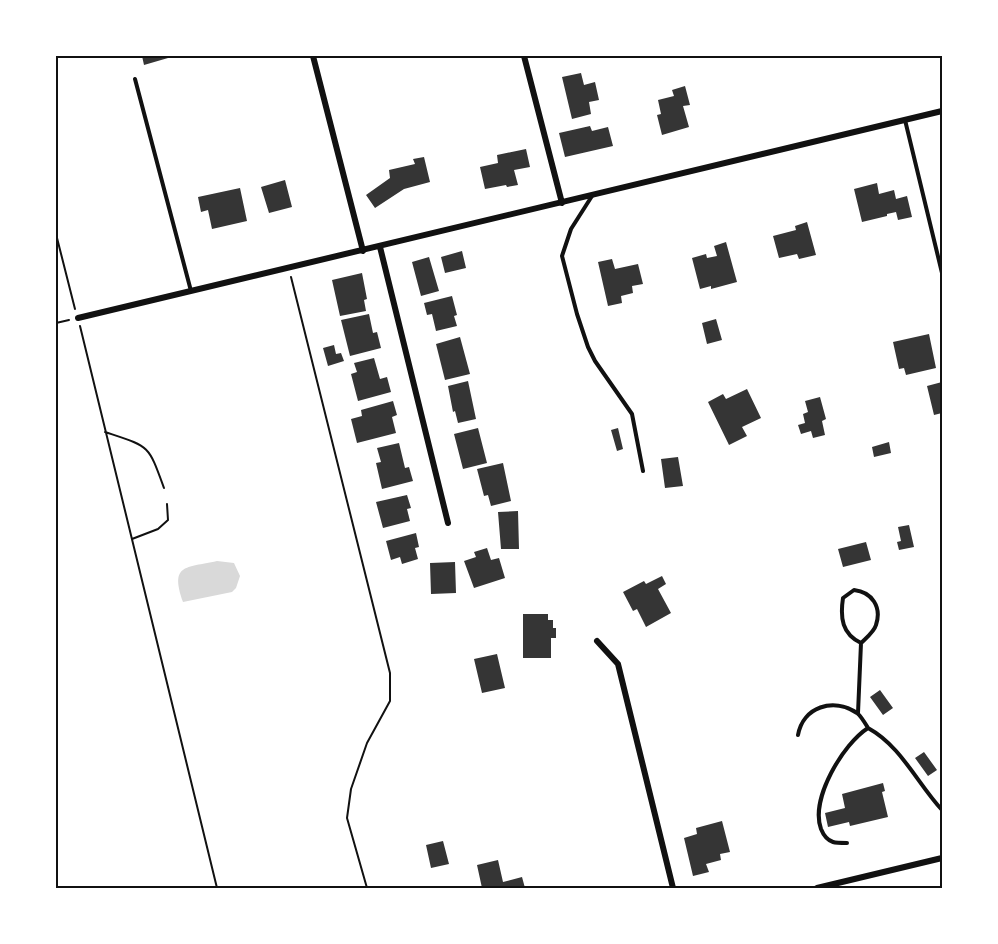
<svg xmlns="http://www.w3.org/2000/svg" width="998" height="944" font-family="'Alegreya Sans',sans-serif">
  <rect width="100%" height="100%" fill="#fff"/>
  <path fill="#d9d9d9" d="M217,561L234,563L240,576L236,588L232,592L183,602C170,564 185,568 217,561Z"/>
  <path fill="#353535" d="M142,56H167L168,58L144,65Z
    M581,73L584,85L595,82L599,100L589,102L591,114L572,119L562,77Z
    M685,86L690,105L683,106L689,127L662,135L657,115L661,114L658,100L674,96L672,90Z
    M590,126L592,131L608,127L613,146L565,157L559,133Z
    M526,149L530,167L514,170L518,185L507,187L506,185L485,189L480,167L498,163L497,155Z
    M424,157L430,182L404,189L375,208L366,195L390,178L389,170L415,164L413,159Z
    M285,180L292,207L269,213L261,187Z
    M877,183L879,194L894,190L896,199L907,196L912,217L898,220L896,212L887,214V216L862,222L854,189Z
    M240,188L247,221L212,229L208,210L201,212L198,197Z
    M807,222L816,255L799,259L797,254L779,258L773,236L796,230L795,226Z
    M726,242L737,282L711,289V286L700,289L692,258L706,254L707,258L717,256L714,246Z
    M462,251L466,268L445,273L441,257Z
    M429,257L439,291L421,296L412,262Z
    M612,259L615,269L638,264L643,284L632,286L633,293L621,296L622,303L608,306L598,262Z
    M362,273L367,299L364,300L366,311L340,316L332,280Z
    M452,296L457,315L454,316L457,326L436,331L432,314L427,315L424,303Z
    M369,314L373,333L377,332L381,348L350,356L341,320Z
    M716,319L722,340L707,344L702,323Z
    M929,334L936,368L906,375L904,368L899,369L893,342Z
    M460,337L470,374L445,380L436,344Z
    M334,345L336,354L341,353L344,361L328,366L323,348Z
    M374,358L380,379L387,377L391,392L358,401L351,374L357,372L354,363Z
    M468,381L476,419L458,423L455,411L453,412L448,386Z
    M942,382V413L934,415L927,386Z
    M747,389L761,418L742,427L747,436L729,445L708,402L723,394L726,399Z
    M820,397L826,419L822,421L825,435L813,438L811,431L801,434L798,425L805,423L803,414L808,412L805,401Z
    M393,401L397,415L392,417L396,433L357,443L351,419L362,416L361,410Z
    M478,428L487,463L463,469L454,434Z
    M618,428L623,449L617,451L611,430Z
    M889,442L891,453L874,457L872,447Z
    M399,443L405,468L409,467L413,481L382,489L376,463L381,462L377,448Z
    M678,457L683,486L665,488L661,459Z
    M503,463L511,501L491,506L488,495L484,496L477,469Z
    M407,495L411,508L407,509L410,521L383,528L376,502Z
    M518,511L519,549H501L498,512Z
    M909,525L914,547L899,550L897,542L901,541L898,527Z
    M416,533L419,547L415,548L418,559L402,564L400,557L391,560L386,541Z
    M866,542L871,560L843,567L838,549Z
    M487,548L491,560L499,558L505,578L474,588L464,561L476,557L474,552Z
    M455,562L456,593L431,594L430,563Z
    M662,576L666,584L658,589L671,613L646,627L637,609L633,611L623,592L644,581L646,584Z
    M523,614H548V620H553V628H556V638H551V658H523Z
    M497,654L505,688L482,693L474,659Z
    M880,690L893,708L883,715L870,697Z
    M924,752L937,770L928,776L915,758Z
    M883,783L885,791L882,792L888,817L850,826L849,822L828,827L825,813L845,808L842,794Z
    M722,821L730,852L720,854L721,860L706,864L709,872L693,876L684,838L697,834L696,828Z
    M443,841L449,864L431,868L426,845Z
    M498,860L503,882L522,877L525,888H482L477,865Z"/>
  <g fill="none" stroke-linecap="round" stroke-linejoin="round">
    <path stroke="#111" stroke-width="2" d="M56,234L75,309
      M291,277L390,673V701L367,743L351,789L347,818L367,888
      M56,323L69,320
      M80,326L217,888
      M105,432C150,447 148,444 164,488
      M132,539L158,529L168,520L167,504"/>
    <path stroke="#111" stroke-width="4" d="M135,79L191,291
      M905,120L942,273
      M592,196L571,229L562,256L577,314L588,347L595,361L632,414L643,471
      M858,713L861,643C842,634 840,618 843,598L854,590C872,592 882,607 876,625C874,632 866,638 861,643
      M798,735C803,707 833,697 857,713C861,716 865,723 868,728
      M847,843C843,843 836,843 833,842C827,840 823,834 821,829C810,799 843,744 868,728C901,746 917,783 942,810"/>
    <path stroke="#111" stroke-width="6" d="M313,56L363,251
      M524,56L562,203
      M380,247L448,523
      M78,318L942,111
      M597,641L618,664L673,888
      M817,888L942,858"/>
  </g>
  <rect width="998" height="944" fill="none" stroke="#ffffff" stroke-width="114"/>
  <rect x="57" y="57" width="884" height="830" fill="none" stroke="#111" stroke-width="2"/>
</svg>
